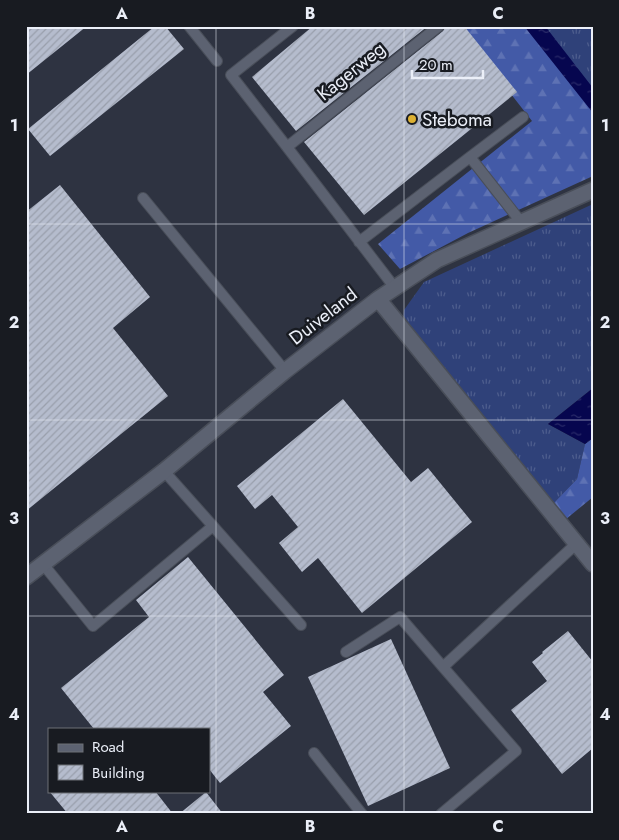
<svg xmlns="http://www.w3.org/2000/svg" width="619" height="840" font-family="Jost,sans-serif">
  <defs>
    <pattern id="grass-tufts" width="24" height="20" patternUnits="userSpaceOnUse" patternTransform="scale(1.25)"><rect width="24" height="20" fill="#2f4179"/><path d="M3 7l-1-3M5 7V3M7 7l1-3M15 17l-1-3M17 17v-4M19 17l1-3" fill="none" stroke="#4d5d8d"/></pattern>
    <pattern id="forest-firs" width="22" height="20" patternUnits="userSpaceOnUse" patternTransform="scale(1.25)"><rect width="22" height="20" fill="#435aa7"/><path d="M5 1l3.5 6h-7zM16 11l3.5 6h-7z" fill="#5e72b4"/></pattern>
    <pattern id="water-ripples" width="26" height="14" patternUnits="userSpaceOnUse" patternTransform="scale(1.25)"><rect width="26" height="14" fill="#06064f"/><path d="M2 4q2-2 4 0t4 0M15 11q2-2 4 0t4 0" fill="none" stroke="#2a2b69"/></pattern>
    <pattern id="building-hatch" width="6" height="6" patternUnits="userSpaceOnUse" patternTransform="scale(1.25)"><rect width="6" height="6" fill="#b5bccd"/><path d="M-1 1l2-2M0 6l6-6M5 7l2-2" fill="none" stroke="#999fac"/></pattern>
  </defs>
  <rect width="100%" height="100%" fill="#2e3341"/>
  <path fill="url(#grass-tufts)" d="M535,26H593V99Z
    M593,204V388L548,424L585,444L577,479L548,509L403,327L404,310L424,282Z"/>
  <path fill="url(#forest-firs)" d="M458,26H535L593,99V176L468,233L400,269L378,244L532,121Z
    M593,438V497L560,524L548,509L577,479L585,444Z"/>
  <path fill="url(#water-ripples)" d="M524,26H545L593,88V113Z
    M593,388V438L585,444L548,424Z"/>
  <path fill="url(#building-hatch)" d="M26,26H87L26,75Z
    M155,26H165L184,49L50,156L28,129Z
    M313,26H428L296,131L252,77Z
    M446,26H464L517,92L364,215L304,142L443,31Z
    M60,185L150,297L113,328L168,396L26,511V212Z
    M343,399L411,482L428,468L472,522L362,613L318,558L302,572L279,543L298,527L272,495L255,509L237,486Z
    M188,557L284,675L263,692L291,726L220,783L209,769V729H94L61,688L149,617L136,600Z
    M568,631L593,662V748L562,774L511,710L547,681L532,662L543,653L542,652Z
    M391,639L450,768L368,806L308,677Z
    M49,791H155L173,814H68Z
    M206,792L223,814H179Z"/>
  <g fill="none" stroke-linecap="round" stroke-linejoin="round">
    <g stroke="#494e59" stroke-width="12">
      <path id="service" d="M189,26L217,61
        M293,26L231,75L287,147L439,26
        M287,147L395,288
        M470,157L523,117
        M143,198L285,371
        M359,242L470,157L521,222
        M164,471L301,625
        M43,564L93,626L213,526
        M346,652L400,617L443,667
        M314,753L362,814
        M441,814L516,751L443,667L576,544"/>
    </g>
    <g stroke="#494e59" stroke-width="18">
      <path id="minor" d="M378,299L437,260L593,190
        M26,577L164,471L285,371L378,299L593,564"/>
    </g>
    <use href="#service" stroke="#5c6271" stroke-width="10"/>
    <use href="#minor" stroke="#5c6271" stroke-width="15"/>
  </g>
  <path fill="none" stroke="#ebeff8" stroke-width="1" stroke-opacity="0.55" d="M216,26V814M404,26V814M26,224H593M26,420H593M26,616H593"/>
  <circle fill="#ddb133" stroke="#181b21" stroke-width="2" cx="412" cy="119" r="5"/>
  <g text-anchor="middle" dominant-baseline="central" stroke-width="5" stroke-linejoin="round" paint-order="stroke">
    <g font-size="19" fill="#ebeff8" stroke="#181b21">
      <text transform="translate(351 71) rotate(-39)">Kagerweg</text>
      <text transform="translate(323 316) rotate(-38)">Duiveland</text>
    </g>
    <g font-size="19" fill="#ebeff8" stroke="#181b21" text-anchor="start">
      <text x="422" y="119">Steboma</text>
    </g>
  </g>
  <rect width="619" height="840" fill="none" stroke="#181b21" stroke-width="55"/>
  <rect x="48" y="728" width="162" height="65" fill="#181b21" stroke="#6c7077"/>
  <rect x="58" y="744" width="25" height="8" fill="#5c6271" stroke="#6c7077"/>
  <text x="92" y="752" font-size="15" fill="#ebeff8">Road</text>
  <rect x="58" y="765" width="25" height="15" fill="url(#building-hatch)" stroke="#6c7077"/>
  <text x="92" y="778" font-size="15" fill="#ebeff8">Building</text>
  <path d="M412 70v8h71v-8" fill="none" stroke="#ebeff8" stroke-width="2.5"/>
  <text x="419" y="70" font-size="15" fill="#ebeff8" stroke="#181b21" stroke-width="4" paint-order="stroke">20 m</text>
  <rect x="28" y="28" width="564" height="784" fill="none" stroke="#ebeff8" stroke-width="2"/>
  <g font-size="16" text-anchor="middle" font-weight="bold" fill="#ebeff8">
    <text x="122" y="19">A</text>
    <text x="310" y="19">B</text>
    <text x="498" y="19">C</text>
    <text x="14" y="131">1</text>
    <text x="605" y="131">1</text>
    <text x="14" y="328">2</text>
    <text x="605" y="328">2</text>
    <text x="14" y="524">3</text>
    <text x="605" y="524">3</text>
    <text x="14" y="720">4</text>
    <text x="605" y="720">4</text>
    <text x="122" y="832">A</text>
    <text x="310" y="832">B</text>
    <text x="498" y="832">C</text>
  </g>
</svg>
